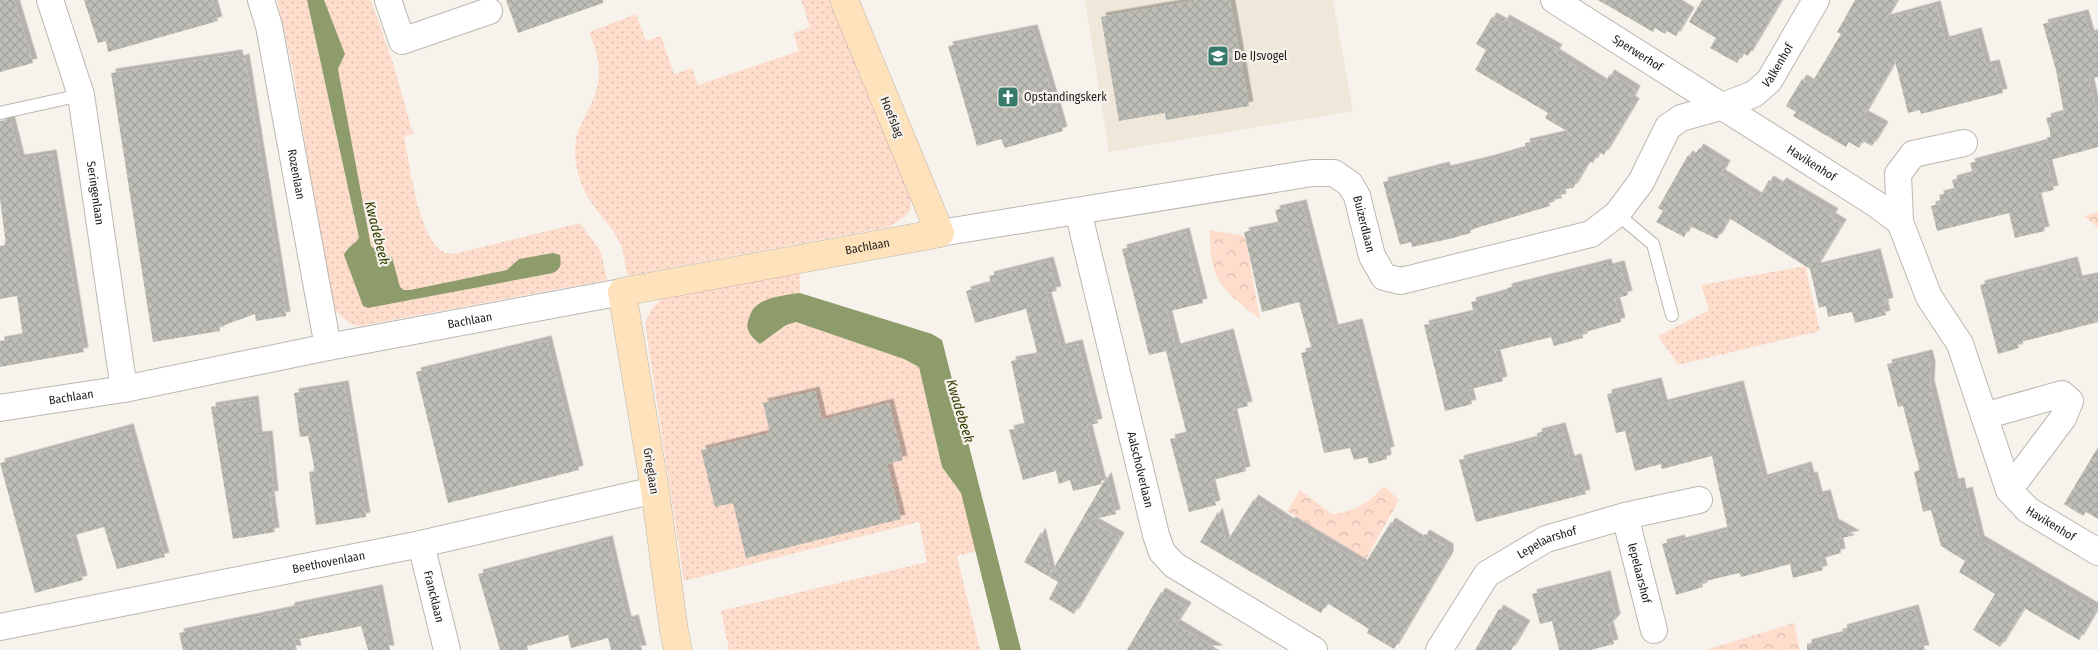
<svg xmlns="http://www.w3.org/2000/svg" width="2098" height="650" font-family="'Fira Sans Condensed',sans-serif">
  <defs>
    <pattern id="grass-dots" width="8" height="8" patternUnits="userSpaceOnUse" patternTransform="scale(1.25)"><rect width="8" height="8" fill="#feddcc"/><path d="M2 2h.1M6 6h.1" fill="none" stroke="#d9bdaf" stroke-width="1.8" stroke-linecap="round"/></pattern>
    <pattern id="forest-crowns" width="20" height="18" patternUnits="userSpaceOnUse" patternTransform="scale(1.25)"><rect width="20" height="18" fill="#feddcc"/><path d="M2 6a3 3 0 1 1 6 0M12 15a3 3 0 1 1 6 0" fill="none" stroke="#d9bdaf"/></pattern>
    <pattern id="building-cross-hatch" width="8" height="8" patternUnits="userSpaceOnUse" patternTransform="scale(1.25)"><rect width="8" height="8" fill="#bebeb7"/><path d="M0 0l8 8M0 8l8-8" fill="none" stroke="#a3a39d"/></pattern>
    <filter id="shadow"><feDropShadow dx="4.5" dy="-4.5" stdDeviation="0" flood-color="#0004"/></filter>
  </defs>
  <rect width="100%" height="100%" fill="#f7f3ec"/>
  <path fill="#efe8da" d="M1085,0H1333L1353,111L1109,152Z"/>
  <path fill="url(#grass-dots)" d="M277,0H307L359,239L354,245L345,250L364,306L368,308L553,273L519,259L508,270L410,290H404L400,287L392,257L371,246L338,69L345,54L324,0H371L394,66L413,134L404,136C409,161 419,244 446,253C449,254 454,253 458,253L580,223L601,252L607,280L359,326C347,324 340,315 332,306L293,70Z
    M801,0H829L910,187L911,209L904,217L889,227L628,276C625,266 624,252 620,243C612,226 598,214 589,199C579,184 575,165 575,148C575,135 581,124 587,112C603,82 602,63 589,32L636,14L646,41L661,36L674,74L692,68L698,85L799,51L793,33L810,27Z
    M1805,266L1820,331L1678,365L1658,336L1709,310L1701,285Z
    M800,270V293L762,302L753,308L748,331L753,339L760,344L786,325L796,322L904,359L919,367L942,467L961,493L977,551L957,556L980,650H729L721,611L927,562L919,522L684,581L645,323L652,308L662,299L684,291Z"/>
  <path fill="url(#forest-crowns)" d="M2098,212V228L2084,216Z
    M1210,230L1245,236L1260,319C1246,308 1225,294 1217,277C1210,263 1210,245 1210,230Z
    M1384,486L1399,500L1366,559L1287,511L1300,490L1332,514C1356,511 1367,504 1384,486Z
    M1794,623L1800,650H1706Z"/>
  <path fill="#8d9c6a" d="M307,0H324L345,54L338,69L371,246L379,252L392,257L400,287L404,290H410L507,270L519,259L553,253L560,255C561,264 562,268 553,273L368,308L363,306L344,255C346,248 354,245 359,238Z
    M800,293L932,334L942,340L1021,650H1000L961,493L942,467L919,367L904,359L796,322L786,325L760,344C753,339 745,331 748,321C750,317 751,310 755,307C765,297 786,295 800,293Z"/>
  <path fill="url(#building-cross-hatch)" filter="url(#shadow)" d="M0,0H14L33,63L0,72Z
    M84,0H212L218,21L108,52L106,41L98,43Z
    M506,0H603V3L518,33Z
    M1200,0H1230L1249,106L1166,120L1165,113L1119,121L1101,17Z
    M1598,0H1671L1690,12L1676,36L1667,31L1665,34L1655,28L1653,32Z
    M1702,0H1781L1748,56L1743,53L1737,63L1710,48L1716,38L1689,22Z
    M1855,0H1897L1886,19L1936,5L1945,41L1977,32L1986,66L1995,64L2003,93L1921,114L1920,110L1908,113L1895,61L1864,115L1884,126L1872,146L1863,141L1859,148L1849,142L1846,147L1793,116L1796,112L1786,106L1802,79L1811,84L1841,34L1837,32Z
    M2084,14L2090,35L2098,32V77L2089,79L2098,119V147L2047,161L2054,190L2036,194L2045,231L2015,238L2009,213L1937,231L1931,206L1941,203L1939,195L1955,191L1952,180L1973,174L1970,163L2048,142L2047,137H2050V131L2046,118L2064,113L2056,70L2043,24Z
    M1492,17L1503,23L1505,19L1558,49L1555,53L1604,84L1610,74L1636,90L1631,100L1635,103L1604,155L1599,152L1593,163L1589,161L1573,188L1560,190L1562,198L1549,201L1550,206L1470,230L1471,233L1449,239L1412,247L1411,242L1400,245L1383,182L1445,166L1446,170L1488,160L1526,149L1525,143L1570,133L1545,118L1548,113L1475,70L1486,50L1476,44Z
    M1033,29L1063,131L1005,148L1001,139L977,146L948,46Z
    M238,54L239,60L245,58L286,316L256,321L255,314L219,327L220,331L153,342L111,73Z
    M10,119L20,159L52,154L84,352L0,367V341L23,337L17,296L0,299V246L6,245L0,199V121Z
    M1699,148L1726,165L1721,174L1759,198L1769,180L1779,186L1782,182L1834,213L1831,217L1842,224L1816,267L1876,253L1889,302L1883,304L1886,315L1855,323L1852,312L1828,317L1826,306L1819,308L1810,269L1729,218L1717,239L1690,226L1684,237L1656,222L1663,211L1658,208L1688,155L1693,158Z
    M1302,204L1334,329L1358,323L1390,451L1386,452L1387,459L1369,464L1367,457L1354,460L1350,448L1324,453L1301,353L1312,350L1299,302L1262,312L1244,232L1279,225L1275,210Z
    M1185,232L1203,303L1167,312L1176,348L1229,333L1248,406L1232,410L1246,471L1210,481L1216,505L1189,512L1170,439L1187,435L1176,392L1166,351L1149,355L1122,249Z
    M1049,261L1057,291L1046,293L1061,348L1078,344L1098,423L1087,426L1102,484L1073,491L1070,480L1059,484L1056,471L1023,480L1009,430L1025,426L1011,361L1038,356L1026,309L975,323L966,291L991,284L989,276Z
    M2073,261L2078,280L2098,276V322L2017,343L2019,348L1998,354L1980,285Z
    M1607,263L1608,268L1620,265L1628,295L1615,299L1621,322L1582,333L1583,338L1554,346L1551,337L1495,351L1503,381L1468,390L1472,404L1445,411L1424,325L1474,313L1471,302L1508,292L1507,288Z
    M547,340L579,470L448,503L416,372Z
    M1928,354L1931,366L1930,384L1954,483L1960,482L1962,493L1968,491L1980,540L2097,609L2079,640L2024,608L2000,647L1973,630L1995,594L1959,572L1965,561L1941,546L1931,510L1923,512L1914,472L1920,470L1915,452L1903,406L1898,407L1887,364Z
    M1657,382L1663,404L1739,385L1763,479L1807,466L1810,477L1813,476L1818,496L1826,494L1834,523L1855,535L1838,539L1841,553L1820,559L1823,570L1793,578L1790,564L1741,577L1739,573L1702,582L1703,587L1676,595L1662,544L1680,539L1681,542L1728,530L1712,456L1662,469L1661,464L1635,471L1625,431L1616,433L1607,394Z
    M344,385L366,517L316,525L309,472L315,471L308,436L300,437L294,393Z
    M815,391L822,420L889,403L903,460L887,464L901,519L746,558L733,503L715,507L701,450L770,433L763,403Z
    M254,400L258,436L268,435L274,495L270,496L275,532L233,539L211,407Z
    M1561,427L1570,460L1577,458L1586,494L1476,522L1459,460L1538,439L1537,433Z
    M129,428L165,557L117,569L104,527L71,536L83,580L35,593L0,463Z
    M2098,447V519L2086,512L2083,516L2064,504Z
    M1107,476L1116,514L1090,520L1120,537L1074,614L1049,599L1058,582L1024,562L1041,532L1051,573Z
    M1254,499L1290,523L1291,521L1364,565L1391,522L1421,541L1425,534L1449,548V556L1394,649L1367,633L1369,629L1327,603L1321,613L1200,542L1218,512L1226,543Z
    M608,540L627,621L634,619L642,650H611L608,638L571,648L568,635L527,646L528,650H500L478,574Z
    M1606,575L1616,618L1609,626L1614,644L1591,650H1559L1552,621L1540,624L1532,594Z
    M378,589L390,650H368L361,626L294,640L297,650H183L179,633L290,610V607Z
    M1161,592L1187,607L1176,624L1219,650H1127Z
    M1499,609L1526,625L1511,650H1475Z
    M1914,609L1925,650H1807V644L1844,634L1842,629Z"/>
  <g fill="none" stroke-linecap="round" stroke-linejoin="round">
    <g stroke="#bbb7b1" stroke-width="14">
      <path id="lane" d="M0,113L81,95
        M1617,214L1653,244L1672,315"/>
    </g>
    <g stroke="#bbb7b1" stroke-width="28">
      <g id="street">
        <path id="s1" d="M50,0L81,95L124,389"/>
        <path id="s2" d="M261,0L269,26L328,347"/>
        <path d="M388,0L402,41L489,11"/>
        <path id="s3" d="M1554,0L1876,204L1900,222L1929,297L1960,344L2009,490L2028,510L2098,552"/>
        <path id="s4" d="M1078,211L1156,535L1162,552L1174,565L1314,650"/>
        <path d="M1900,222L1898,174L1913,154L1964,143"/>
        <path id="s5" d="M940,233L1312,173H1334L1350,184L1357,196L1372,256L1384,277L1401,281L1591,234L1617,214L1641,182L1668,127L1681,118L1720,107L1754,94L1769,81L1816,0"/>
        <path id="s6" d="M0,408L124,389L328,347L622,292"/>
        <path d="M1984,416L2062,394L2070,401L2063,418L2009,490"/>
        <path id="s7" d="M1625,516L1654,630"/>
        <path id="s8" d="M421,544L447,650"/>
        <path id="s9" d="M0,627L421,544L655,490"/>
        <path id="s10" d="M1439,650L1487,574L1546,539L1625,516L1699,500"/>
      </g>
    </g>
    <g stroke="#bbb7b1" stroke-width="29">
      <g id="secondary">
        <path id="s11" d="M678,650L674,631L655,490L622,292L940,233L844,0"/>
      </g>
    </g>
    <use href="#lane" stroke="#fff" stroke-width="12"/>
    <use href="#street" stroke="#fff" stroke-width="26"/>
    <use href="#secondary" stroke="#fee2bc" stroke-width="28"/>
  </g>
  <defs>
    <g id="school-square" transform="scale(1.125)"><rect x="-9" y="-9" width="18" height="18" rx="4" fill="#377a6c" stroke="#f7f3ec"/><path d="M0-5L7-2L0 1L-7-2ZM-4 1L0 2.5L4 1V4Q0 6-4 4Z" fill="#fff"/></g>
    <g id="church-square" transform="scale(1.125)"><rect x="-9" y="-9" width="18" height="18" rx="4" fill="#377a6c" stroke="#f7f3ec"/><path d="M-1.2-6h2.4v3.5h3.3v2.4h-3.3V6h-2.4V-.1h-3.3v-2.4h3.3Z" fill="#fff"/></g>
  </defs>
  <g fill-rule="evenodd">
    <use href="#school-square" x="1218" y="56"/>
    <use href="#church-square" x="1008" y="97"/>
  </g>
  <g text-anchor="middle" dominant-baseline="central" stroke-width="4.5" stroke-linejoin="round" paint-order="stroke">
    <g font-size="12" fill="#1f1d1b" stroke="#f7f3ec">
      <text stroke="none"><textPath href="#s3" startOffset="99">Sperwerhof</textPath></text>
      <text stroke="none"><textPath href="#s5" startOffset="996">Valkenhof</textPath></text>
      <text transform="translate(892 117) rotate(68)">Hoefslag</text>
      <text stroke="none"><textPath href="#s3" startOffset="305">Havikenhof</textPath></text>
      <text stroke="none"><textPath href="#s2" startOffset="178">Rozenlaan</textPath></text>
      <text stroke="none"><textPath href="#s1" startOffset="199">Seringenlaan</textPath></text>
      <text stroke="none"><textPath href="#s5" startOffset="461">Buizerdlaan</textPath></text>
      <text stroke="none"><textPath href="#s11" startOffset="612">Bachlaan</textPath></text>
      <text stroke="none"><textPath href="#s6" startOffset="478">Bachlaan</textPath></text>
      <text stroke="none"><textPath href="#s6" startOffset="72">Bachlaan</textPath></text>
      <text stroke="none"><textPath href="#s4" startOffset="266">Aalscholverlaan</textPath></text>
      <text transform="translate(651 471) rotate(81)">Grieglaan</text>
      <text stroke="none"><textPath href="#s3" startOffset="756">Havikenhof</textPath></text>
      <text stroke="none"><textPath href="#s10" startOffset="158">Lepelaarshof</textPath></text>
      <text stroke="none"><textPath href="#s9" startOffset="335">Beethovenlaan</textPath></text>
      <text stroke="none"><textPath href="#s7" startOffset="59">lepelaarshof</textPath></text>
      <text stroke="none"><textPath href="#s8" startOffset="54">Francklaan</textPath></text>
    </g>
    <g font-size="12" fill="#1f1d1b" stroke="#f7f3ec" text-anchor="start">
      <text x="1234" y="56">De IJsvogel</text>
      <text x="1024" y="97">Opstandingskerk</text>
    </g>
    <g font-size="14" font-style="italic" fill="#2e3b00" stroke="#f7f3ec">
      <text transform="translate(377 233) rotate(76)">Kwadebeek</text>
      <text transform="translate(960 411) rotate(73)">Kwadebeek</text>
    </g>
  </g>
</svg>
